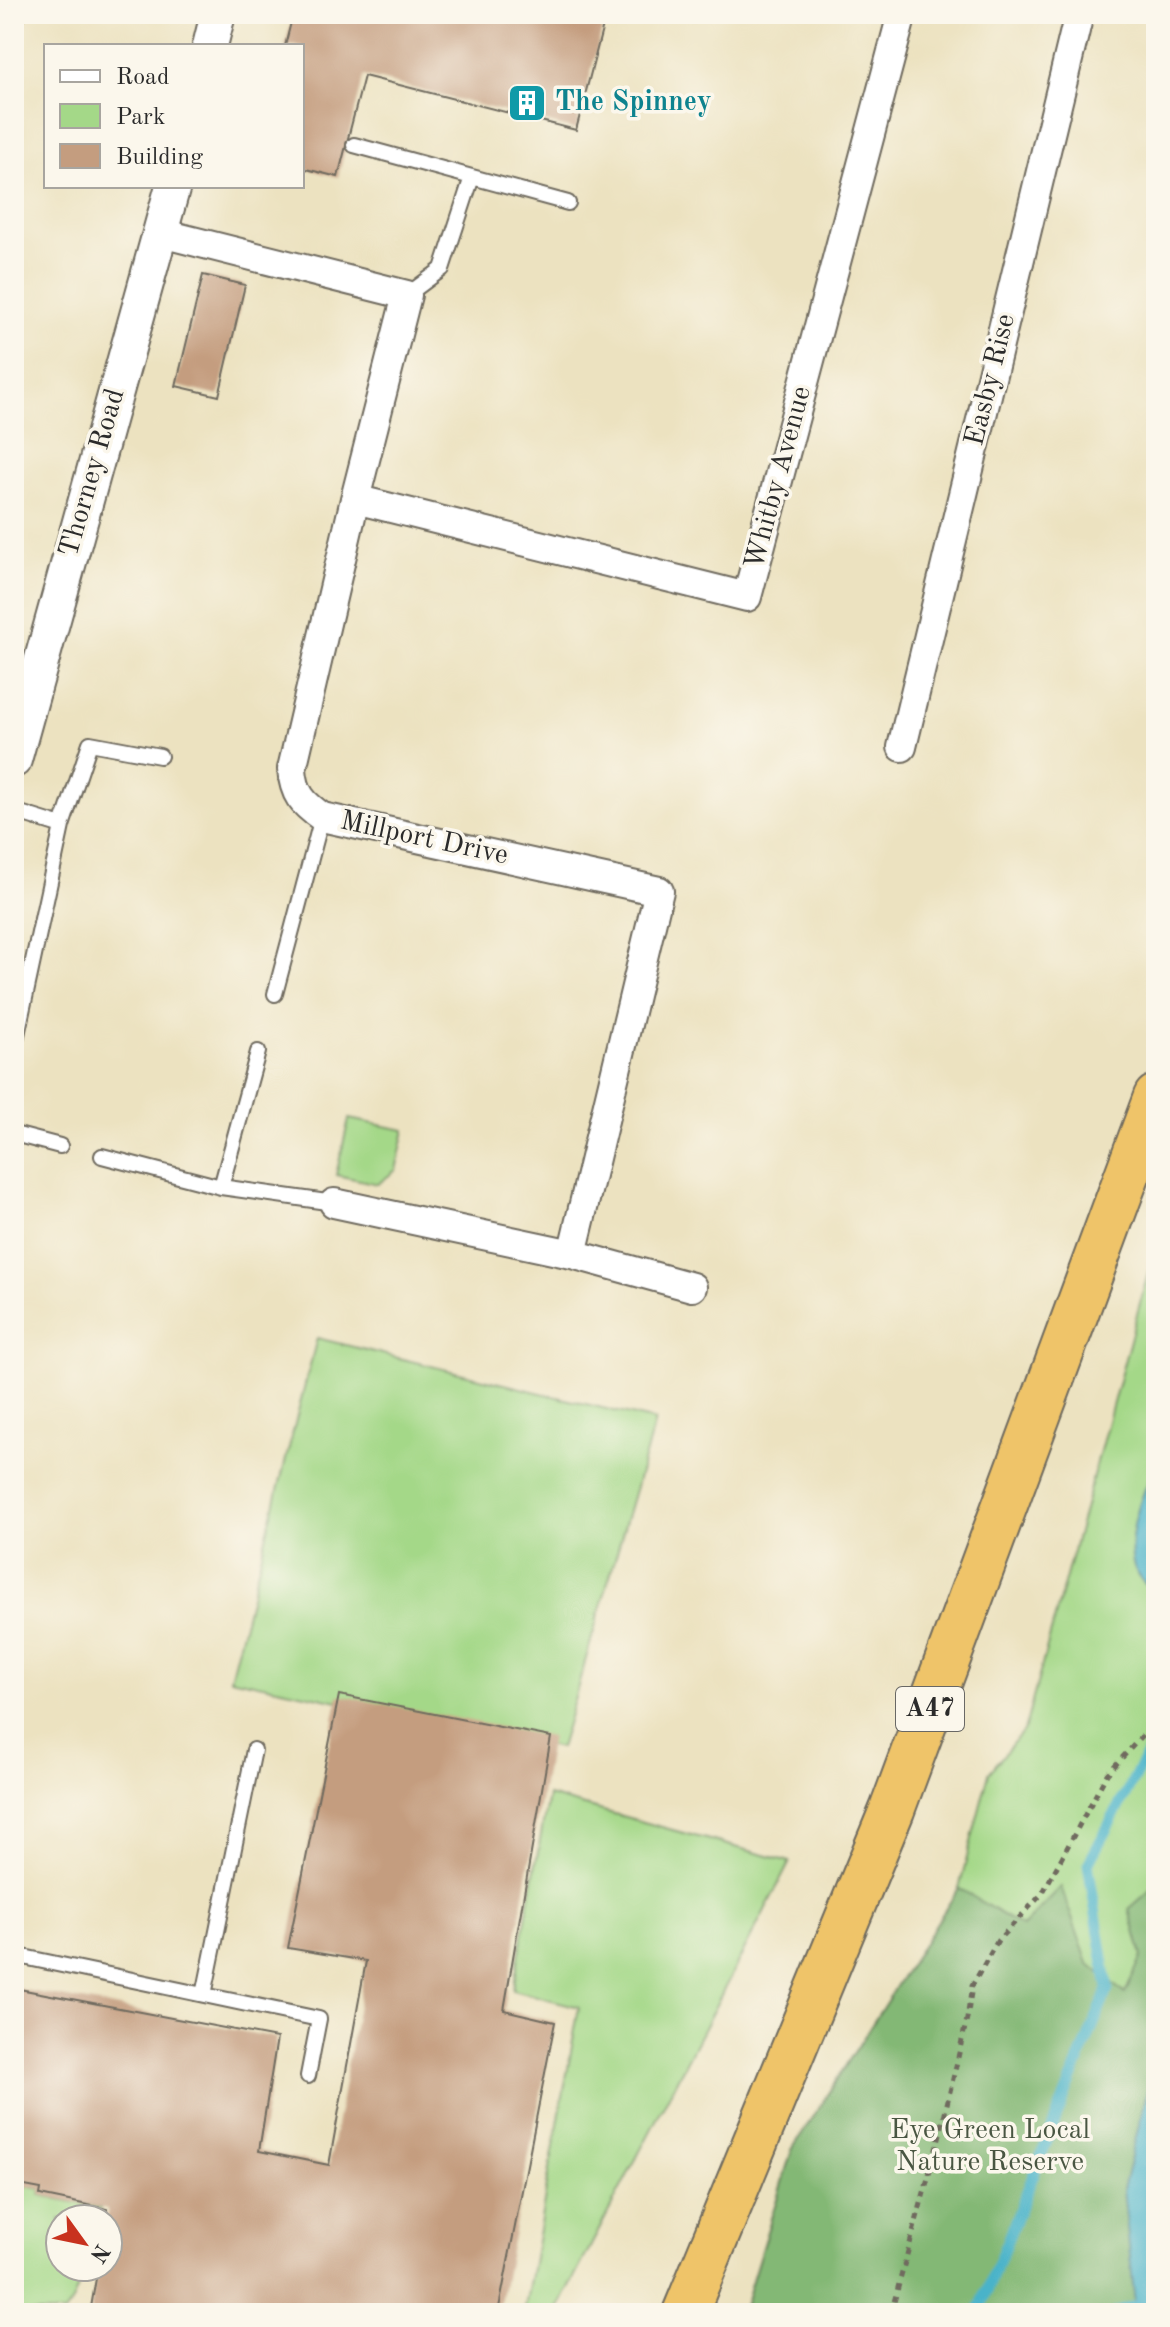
<svg xmlns="http://www.w3.org/2000/svg" width="1170" height="2327" font-family="'Old Standard TT',serif">
  <rect width="100%" height="100%" fill="#fbf7ec"/>
  <filter id="ink" filterUnits="userSpaceOnUse"><feTurbulence type="fractalNoise" baseFrequency=".0125" numOctaves="2"/><feDisplacementMap in="SourceGraphic" scale="16" xChannelSelector="R" yChannelSelector="G"/><feConvolveMatrix kernelMatrix="1 2 1 2 8 2 1 2 1" color-interpolation-filters="sRGB"/></filter>
  <filter id="wash" filterUnits="userSpaceOnUse"><feTurbulence type="fractalNoise" baseFrequency=".006" numOctaves="4" result="noise"/><feDisplacementMap in="SourceGraphic" scale="32" xChannelSelector="R" yChannelSelector="G"/><feGaussianBlur stdDeviation="1.8" result="paint"/><feColorMatrix in="noise" values="0 0 0 0 0 0 0 0 0 0 0 0 0 0 0 0 0 1.4 0 .05"/><feComposite in="paint" operator="in"/></filter>
  <g filter="url(#wash)">
    <rect width="100%" height="100%" fill="#ece2c0"/>
    <path fill="#a4d888" stroke="#68825a" stroke-width="2" d="M349,1119L405,1130L396,1170L378,1184L336,1175Z
      M1156,1244V2313H742L792,2150L959,1888L989,1773L1025,1728Z
      M317,1338L655,1421L560,1748L230,1678Z
      M548,1796L790,1862L556,2313H524L579,2007L513,1990Z
      M14,2184L41,2189L40,2195L101,2208L98,2219H60V2267H86L72,2302L64,2313H14Z"/>
    <path fill="#83b874" stroke="#577250" stroke-width="2" d="M1156,1885V2056L1151,2069L1136,2313H742L792,2150L959,1888L1022,1927L1061,1887L1088,1963L1125,1994L1142,1956L1129,1909Z"/>
    <path fill="#4ab3c9" stroke="#3a6f7a" stroke-width="2" d="M1156,1468V1596C1150,1589 1140,1580 1136,1571C1123,1545 1141,1491 1156,1468Z
      M1156,2056V2313H1136L1123,2189Z"/>
    <g fill="none" stroke-linecap="round" stroke-linejoin="round">
      <path stroke="#4ab3c9" stroke-width="11" d="M978,2313L1108,1989L1088,1864L1156,1737
        M1116,2313L1135,2306"/>
    </g>
    <g id="blocks">
      <path fill="#c49d7f" d="M293,14H486L515,21L516,14H606L576,130L364,76L338,177L302,168V46H285Z
        M203,275L245,285L219,396L176,386Z
        M339,1695L551,1737L504,2010L555,2022L498,2313H90L98,2267H108L107,2209L40,2195L41,2189L14,2184V1988L277,2038L259,2151L329,2165L366,1961L288,1948Z"/>
    </g>
  </g>
  <g filter="url(#ink)">
    <use href="#blocks" fill-opacity="0" stroke="#6f6b5f" stroke-width="2"/>
    <g fill="none" stroke-linecap="round" stroke-linejoin="round">
      <g stroke="#6f6b5f" stroke-width="18">
        <path id="service" d="M354,145L568,203
          M407,295L442,269L472,177
          M14,811L62,826
          M275,994L322,817
          M14,1049L62,826L90,743L160,756
          M14,1134L60,1146
          M102,1156L221,1187L334,1203
          M221,1187L258,1052
          M14,1955L204,1995L254,1750
          M204,1995L319,2019L308,2076"/>
      </g>
      <g stroke="#6f6b5f" stroke-width="32">
        <path id="minor" d="M161,233L407,295L355,499L292,769C294,794 302,803 322,817L659,891L572,1254L334,1203
          M355,499L747,597L902,14
          M902,747L1079,14
          M572,1254L692,1287"/>
      </g>
      <g stroke="#6f6b5f" stroke-width="38">
        <path id="tertiary" d="M210,46L218,14
          M14,760L173,186"/>
      </g>
      <g stroke="#6f6b5f" stroke-width="48">
        <path id="trunk" d="M685,2313L892,1810L1156,1097"/>
      </g>
      <path stroke="#6f6b5f" stroke-width="5" stroke-dasharray="6 6" stroke-linecap="butt" d="M14,30L27,14
        M14,594L25,595
        M891,2313L939,2138L967,2019L972,1986L998,1940L1042,1894L1107,1774L1156,1721"/>
      <use href="#service" stroke="#fff" stroke-width="14"/>
      <use href="#minor" stroke="#fff" stroke-width="28"/>
      <use href="#tertiary" stroke="#fff" stroke-width="34"/>
      <use href="#trunk" stroke="#efc469" stroke-width="44"/>
    </g>
  </g>
  <defs>
    <g id="building-square" transform="scale(2)"><rect x="-9" y="-9" width="18" height="18" rx="4" fill="#0f9aa8" stroke="#fbf7ec"/><path d="M-4-6H4V6H1V3H-1V6H-4ZM-2.5-4.3h1.7v1.8h-1.7ZM.8-4.3h1.7v1.8H.8ZM-2.5-1h1.7V.8h-1.7ZM.8-1h1.7V.8H.8Z" fill="#fff"/></g>
  </defs>
  <g fill-rule="evenodd">
    <use href="#building-square" x="527" y="103"/>
  </g>
  <g text-anchor="middle" dominant-baseline="central" stroke-width="7" stroke-linejoin="round" paint-order="stroke">
    <rect fill="#fbf7ec" stroke="#696865" stroke-width="2" x="896" y="1687" width="68" height="44" rx="6"/>
    <g font-size="26" font-weight="bold" fill="#2b2b2b">
      <text x="930" y="1709">A47</text>
    </g>
    <g font-size="28" font-weight="bold" fill="#0d838f" stroke="#fbf7ec" text-anchor="start">
      <text x="555" y="103">The Spinney</text>
    </g>
    <g font-size="28" fill="#2b2b2b" stroke="#fbf7ec">
      <text transform="translate(991 380) rotate(-76)">Easby Rise</text>
      <text transform="translate(93 473) rotate(-74)">Thorney Road</text>
      <text transform="translate(779 478) rotate(-75)">Whitby Avenue</text>
      <text transform="translate(424 839) rotate(12)">Millport Drive</text>
    </g>
    <g font-size="28" fill="#495642" stroke="#fbf7ec">
      <text x="990" y="2131">Eye Green Local<tspan x="990" dy="32">Nature Reserve</tspan></text>
    </g>
  </g>
  <rect width="1170" height="2327" fill="none" stroke="#fbf7ec" stroke-width="48"/>
  <rect x="44" y="44" width="260" height="144" fill="#fbf7ec" stroke="#a8a59f" stroke-width="2"/>
  <rect x="60" y="70" width="40" height="12" fill="#ffffff" stroke="#a8a59f" stroke-width="2"/>
  <text x="116" y="84" font-size="24" fill="#2b2b2b">Road</text>
  <rect x="60" y="104" width="40" height="24" fill="#a4d888" stroke="#a8a59f" stroke-width="2"/>
  <text x="116" y="124" font-size="24" fill="#2b2b2b">Park</text>
  <rect x="60" y="144" width="40" height="24" fill="#c49d7f" stroke="#a8a59f" stroke-width="2"/>
  <text x="116" y="164" font-size="24" fill="#2b2b2b">Building</text>
  <g transform="translate(84 2243) rotate(123)"><circle r="38" fill="#fbf7ec" stroke="#a8a59f" stroke-width="2"/>
  <path d="M0-6L14 30L0 20L-14 30Z" fill="#c8321e"/>
  <text y="-12" font-size="22" font-weight="bold" text-anchor="middle" fill="#2b2b2b">N</text>
  </g>
</svg>
